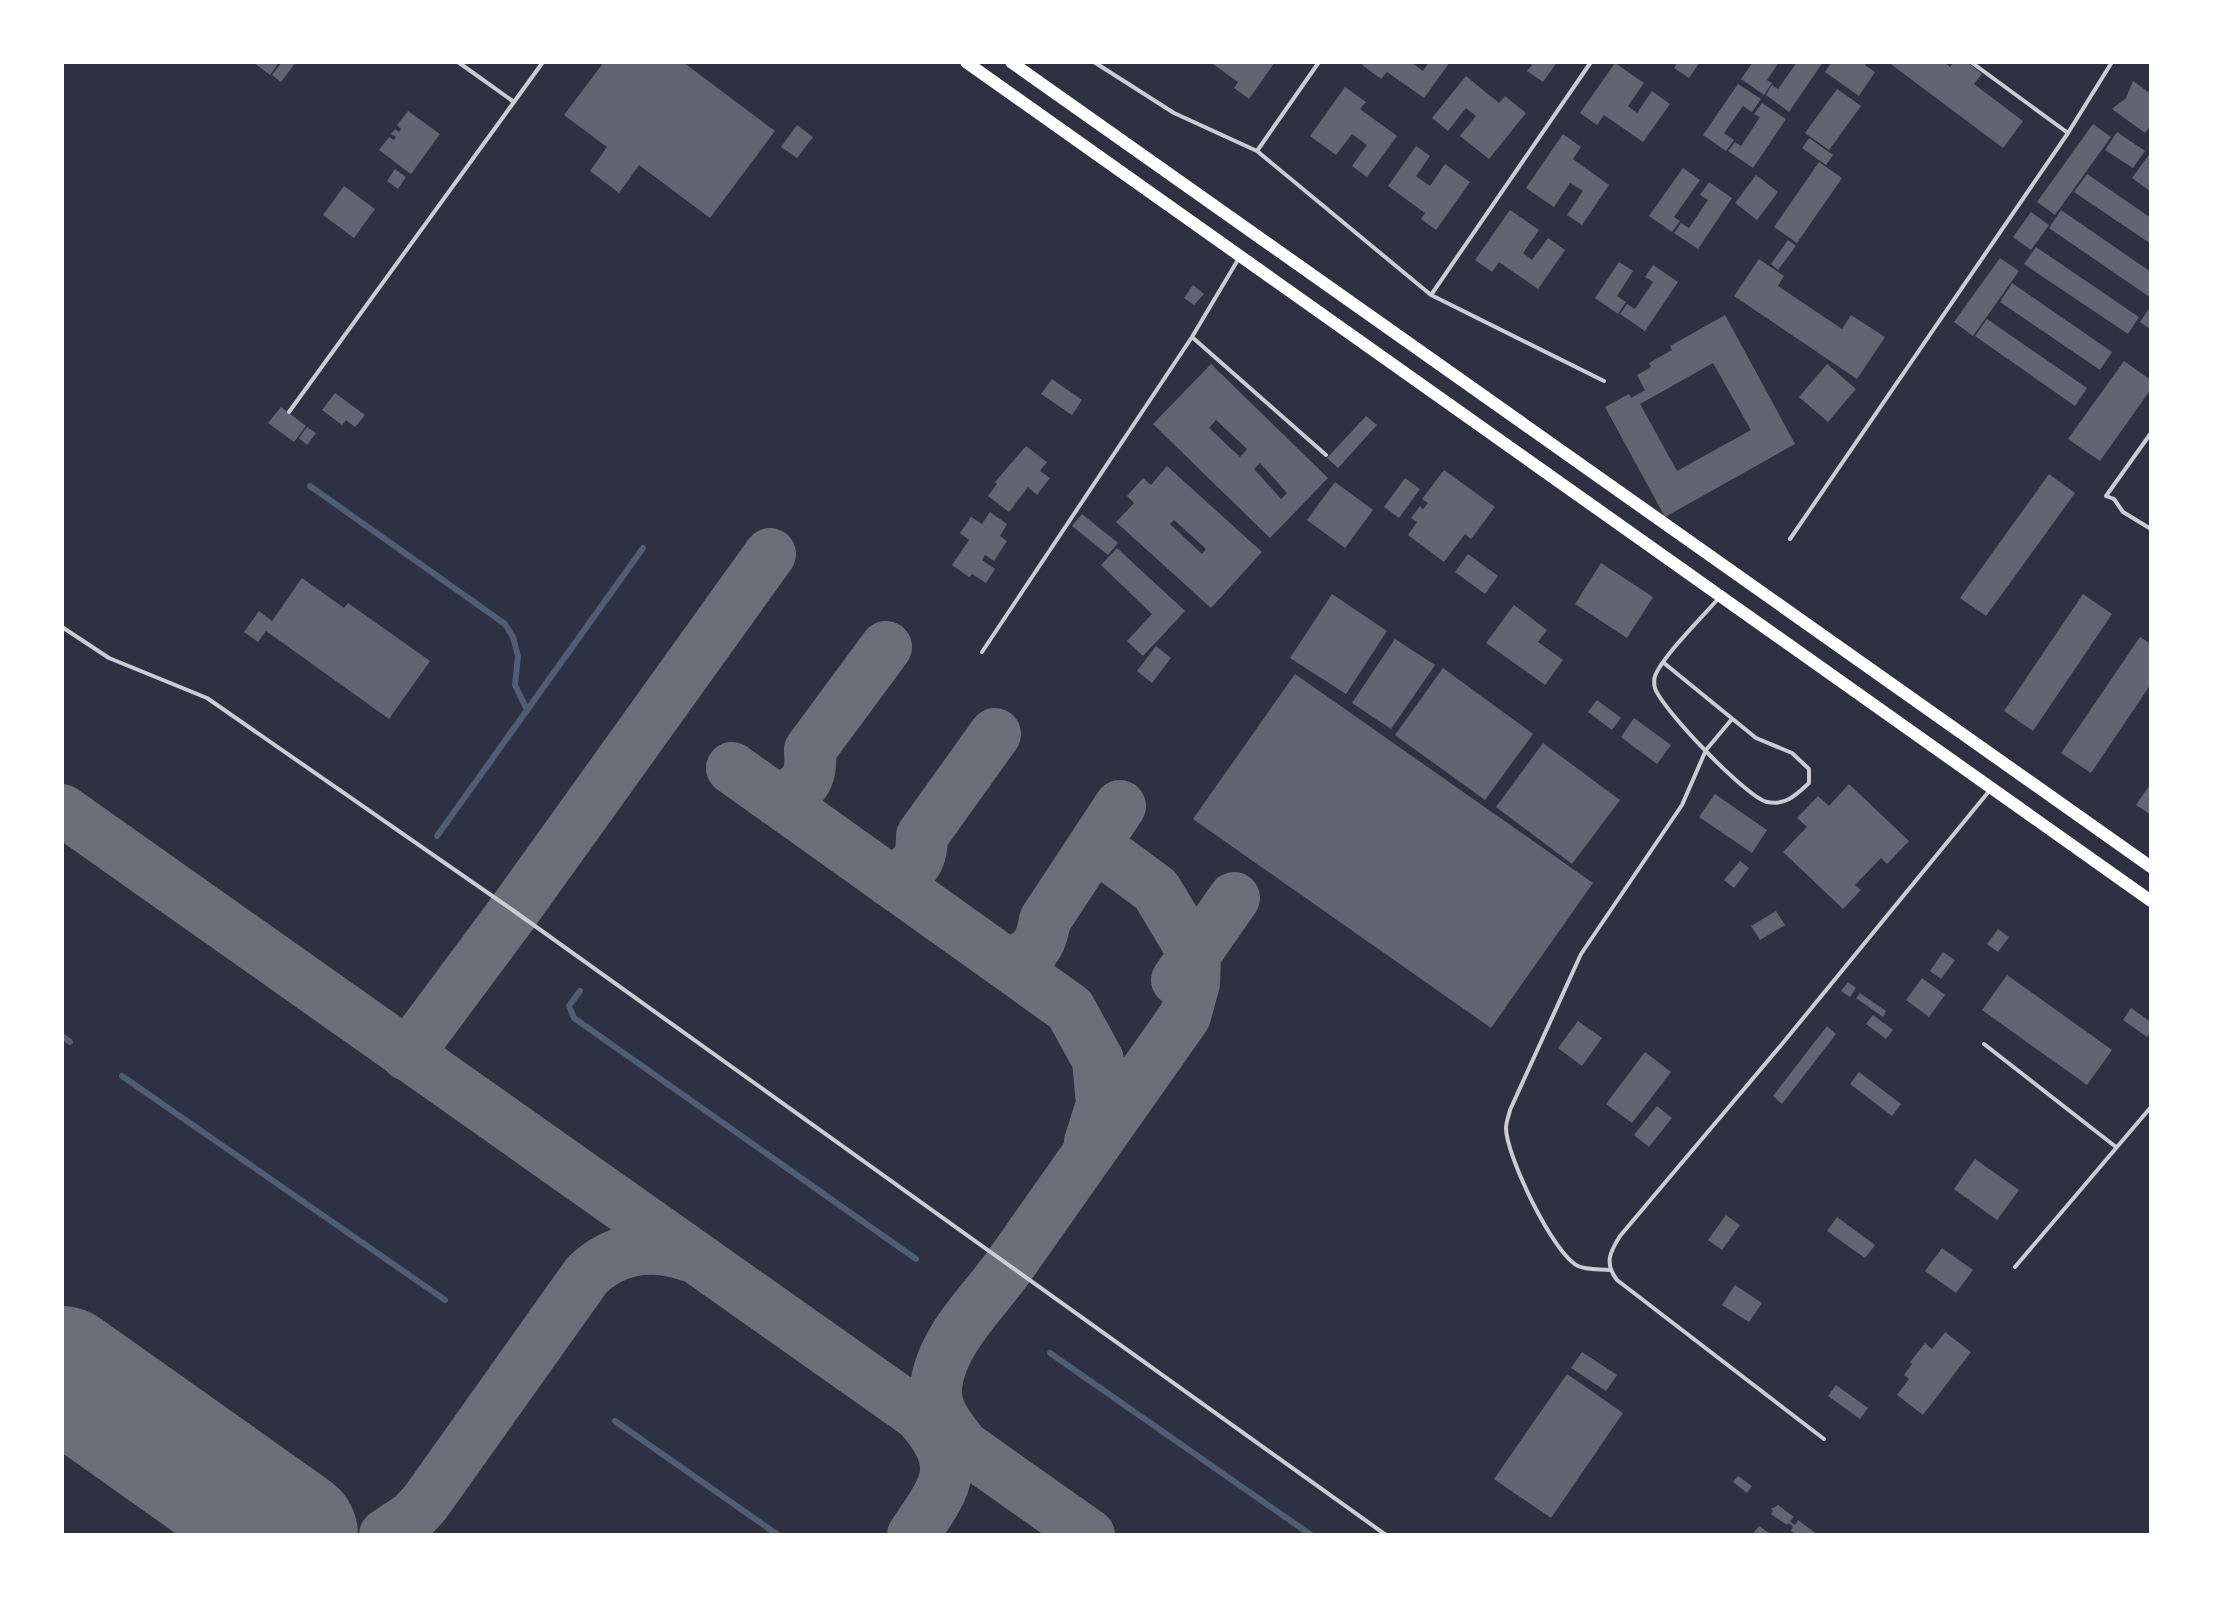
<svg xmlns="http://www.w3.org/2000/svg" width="2213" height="1597" font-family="'Source Sans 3',sans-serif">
  <rect width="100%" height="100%" fill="#2d3142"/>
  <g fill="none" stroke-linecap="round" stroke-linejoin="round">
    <path stroke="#4f5d75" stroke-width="6" d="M310,486L505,624L513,637L518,656L515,685L527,710
      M437,836L643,548
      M580,991L569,1006L574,1018L916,1259
      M62,1036L70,1042
      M122,1076L445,1300
      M1050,1353L1311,1535
      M615,1421L778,1535"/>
    <path stroke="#6c6f7a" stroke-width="52" d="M732,768L1070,1009L1098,1060L1102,1104L1090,1142
      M778,801C804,787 812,781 810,750L886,647
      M62,810L1089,1535
      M890,881C913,868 922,864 922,836L995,734
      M1008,965C1034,953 1040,948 1045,920L1120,806
      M1177,980L1234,898
      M407,1055L514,911L770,554
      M964,1447C950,1429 934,1411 936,1387C941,1339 986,1300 1012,1262C1069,1180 1127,1098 1185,1016L1194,983L1195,955L1156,890L1095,845
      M209,1477L236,1502L261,1535
      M385,1535L412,1517L425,1503L587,1275C616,1247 653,1243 690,1256
      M913,1535C946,1486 964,1467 920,1416"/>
    <path stroke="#6c6f7a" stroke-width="132" d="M62,1372L292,1535"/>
  </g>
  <path fill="#626471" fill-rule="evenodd" d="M253,62H279L270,75Z
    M282,62H296L281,82L272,75Z
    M604,62H683L775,131L710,218L639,165L619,193L590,171L607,147L564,115Z
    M1210,62H1275L1249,99L1234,88L1238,82Z
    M1364,62H1411L1423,71L1429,62H1450L1424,98L1387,72L1381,79L1362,65Z
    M1527,62H1557L1543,82L1527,71L1532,65Z
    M1678,62H1700L1689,78L1674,68Z
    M1753,62H1779L1767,80L1772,83L1764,95L1741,79Z
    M1797,62H1823L1789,112L1766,95L1772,85L1778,89Z
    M1832,62H1868L1865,65L1875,72L1859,96L1825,72Z
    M1888,62H1944L1950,67L1954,62H1967L1982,74L1974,84L2023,121L2003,148Z
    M1615,63L1644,83L1628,106L1637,113L1652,91L1670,104L1643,142L1604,115L1597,125L1580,113Z
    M1466,76L1499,103L1505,96L1526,113L1489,159L1460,136L1476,116L1466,108L1448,131L1432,118Z
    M2133,81L2151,94V125L2145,133L2112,109L2126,98Z
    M1738,84L1761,99L1752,112L1743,106L1724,133L1734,140L1726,151L1703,135Z
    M1345,87L1366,102L1360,109L1397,136L1367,177L1352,166L1367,145L1352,134L1336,155L1310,136Z
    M1837,89L1861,106L1829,150L1805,133Z
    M1762,103L1786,119L1753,168L1728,151L1735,142L1741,146L1760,117L1754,114Z
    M408,111L440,134L411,174L379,150L389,137L394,140L396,137L391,134L395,129L399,132L401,129L397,125Z
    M2093,124L2111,137L2055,215L2037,202Z
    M797,125L813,137L797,158L781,147Z
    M2117,132L2145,151L2133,168L2105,150Z
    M1563,134L1581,147L1573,159L1609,185L1582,225L1567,215L1583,191L1570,183L1554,207L1526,188Z
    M1809,138L1833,155L1826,165L1802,148Z
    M1416,146L1430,156L1416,176L1430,186L1445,164L1470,182L1436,230L1421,219L1425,213L1388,186Z
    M2151,152V192L2132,178Z
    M1819,162L1842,178L1797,243L1774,227Z
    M1683,168L1700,180L1674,217L1680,221L1672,232L1649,216Z
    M395,169L406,177L398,189L387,181Z
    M2087,174L2151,218V244L2074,192Z
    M1756,175L1778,192L1757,220L1735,203Z
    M1709,182L1732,198L1698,249L1674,233L1681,223L1689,228L1708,200L1700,195Z
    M344,186L375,209L354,238L323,215Z
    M1510,210L1539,230L1523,253L1532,260L1548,238L1565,250L1538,289L1499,262L1492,272L1475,260Z
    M2061,210L2151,272V298L2049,228Z
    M2031,212L2049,225L2031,250L2013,237Z
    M1788,240L1796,246L1778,270L1771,264Z
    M2036,247L2139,317L2128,334L2024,264Z
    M2000,258L2019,271L1973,336L1954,322Z
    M1759,259L1784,276L1778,286L1842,329L1851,315L1885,337L1857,379L1734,296Z
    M1619,262L1633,271L1617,296L1626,302L1618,314L1595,298Z
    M1653,265L1678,282L1645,331L1620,314L1627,304L1635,309L1653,282L1645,277Z
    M2012,283L2112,352L2100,370L2000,302Z
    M1193,285L1204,294L1194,305L1184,298Z
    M2151,306V330L2140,322Z
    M1725,315L1795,444L1665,517L1605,407L1629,394L1631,398L1645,390L1637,375L1651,367L1649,363L1672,350L1670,346ZM1713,363L1751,430L1677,471L1640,404Z
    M1987,319L2087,388L2075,406L1975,336Z
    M2124,361L2151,380V389L2100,461L2068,439Z
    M1211,364L1328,478L1270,538L1153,424ZM1216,420L1247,449L1240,457L1209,428ZM1260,463L1287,493L1281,499L1254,469Z
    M1827,364L1856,389L1828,422L1799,397Z
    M1052,379L1082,400L1072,415L1041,394Z
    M335,393L365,415L355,427L346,420L342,425L322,410Z
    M281,407L306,426L294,442L268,423Z
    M1366,416L1377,425L1338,468L1327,458Z
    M307,427L316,433L307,445L299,438Z
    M1026,446L1047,462L1040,471L1050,478L1037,495L1028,487L1009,512L988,496L997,484L995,482Z
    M1167,466L1262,552L1211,608L1116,522L1134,503L1127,496L1143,478L1151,485ZM1174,520L1206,549L1202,554L1170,524Z
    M1444,470L1495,507L1471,539L1465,534L1444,562L1408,535L1417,522L1411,518L1420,506L1423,509L1428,503L1422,499Z
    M2049,474L2075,493L1986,616L1960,598Z
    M1405,478L1420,489L1399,518L1384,507Z
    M1335,482L1373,510L1345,548L1307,520Z
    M990,512L1007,524L1000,536L1007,541L994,561L985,555L982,560L995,569L986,583L972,574L969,577L952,565L969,540L960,533L971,517L982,524Z
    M1082,514L1118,543L1108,555L1072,526Z
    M1117,548L1185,611L1143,656L1127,641L1152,614L1101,565Z
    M1468,554L1498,576L1485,594L1455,572Z
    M1601,563L1653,597L1627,638L1575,604Z
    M302,578L344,608L348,603L430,661L389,719L266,631L258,642L244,632L259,611L272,621Z
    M1332,594L1387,631L1346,694L1290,658Z
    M2083,594L2112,614L2033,731L2004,711Z
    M1514,605L1547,630L1538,642L1563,660L1545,685L1486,643Z
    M2140,637L2151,644V684L2091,773L2061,753Z
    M1395,639L1435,665L1391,729L1352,703Z
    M1156,646L1171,658L1152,683L1137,671Z
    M1443,668L1533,734L1485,800L1395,735Z
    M1295,674L1593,883L1491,1028L1193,819Z
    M1597,700L1621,718L1612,730L1588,712Z
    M1634,718L1671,745L1657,764L1621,737Z
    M1543,743L1620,800L1572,864L1496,807Z
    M2151,783V815L2136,805Z
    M1849,784L1909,841L1887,864L1881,858L1855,885L1861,890L1843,909L1783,852L1807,827L1797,818L1818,796L1829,806Z
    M1715,794L1767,830L1752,853L1699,817Z
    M1740,861L1749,868L1734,888L1724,880Z
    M1776,911L1785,925L1760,940L1751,926Z
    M1998,929L2009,937L1998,952L1987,944Z
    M1943,952L1955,960L1941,979L1930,971Z
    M2007,975L2112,1050L2087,1085L1982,1010Z
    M1922,978L1945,995L1929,1017L1906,1000Z
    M1848,982L1856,988L1850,997L1841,991Z
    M1860,993L1886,1011L1883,1017L1856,998Z
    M2131,1008L2151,1022V1032L2147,1037L2123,1020Z
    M1873,1015L1893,1030L1886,1039L1866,1024Z
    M1578,1021L1602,1038L1582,1066L1558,1048Z
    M1827,1026L1836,1034L1782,1104L1773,1096Z
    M1645,1052L1671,1072L1632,1123L1606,1104Z
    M1859,1072L1901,1104L1892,1116L1850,1084Z
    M1657,1106L1672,1118L1649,1147L1634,1135Z
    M1975,1159L2019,1190L1997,1220L1954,1189Z
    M1726,1215L1740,1225L1722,1250L1708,1240Z
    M1837,1217L1875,1245L1865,1258L1827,1231Z
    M1942,1248L1973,1270L1956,1293L1925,1271Z
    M1735,1285L1762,1303L1749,1322L1722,1305Z
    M1945,1332L1971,1352L1923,1415L1897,1395L1909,1379L1904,1375L1912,1364L1910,1362L1925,1343L1932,1349Z
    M1582,1352L1617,1375L1606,1391L1571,1368Z
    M1567,1374L1623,1413L1551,1518L1494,1479Z
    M1836,1385L1868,1408L1860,1419L1828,1396Z
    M1738,1476L1752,1486L1747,1493L1733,1482Z
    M1778,1505L1794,1517L1790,1521L1795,1525L1798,1520L1818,1535H1797L1791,1531L1793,1527L1789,1523L1787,1525L1771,1514L1773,1511L1771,1509Z
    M1759,1526L1772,1535H1752Z"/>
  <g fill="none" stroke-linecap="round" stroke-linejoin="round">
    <path stroke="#caccd0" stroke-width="4" d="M458,62L514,102
      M1094,62L1174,113L1257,151L1431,295L1604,381
      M1971,62L2068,133
      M1257,151L1319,62
      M1431,295L1591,62
      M1192,337L1326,455
      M289,412L543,62
      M2151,433L2106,496L2114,499L2123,512L2151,529
      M1790,539L2068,133L2112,62
      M62,627L109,658L207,698L514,911L1386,1535
      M982,652L1192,337L1239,258
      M1664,663L1756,738L1792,753L1809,769V783C1797,794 1786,806 1767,802C1747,798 1661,708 1655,688C1654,686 1654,678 1655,676C1662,657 1703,616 1718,599
      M1984,1044L2116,1147
      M2015,1267L2151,1107
      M1609,1270C1600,1269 1586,1270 1578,1266C1553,1254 1506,1155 1506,1128C1506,1122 1509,1115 1510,1110L1581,954L1682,805L1706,750L1732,719
      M1824,1439L1617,1280C1604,1263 1610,1252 1620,1236L1782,1044L1990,790"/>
    <path stroke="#fff" stroke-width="12" d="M966,62L2151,901
      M1011,62L2151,867"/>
  </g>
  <rect width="2213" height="1597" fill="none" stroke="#ffffff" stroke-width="128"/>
</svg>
